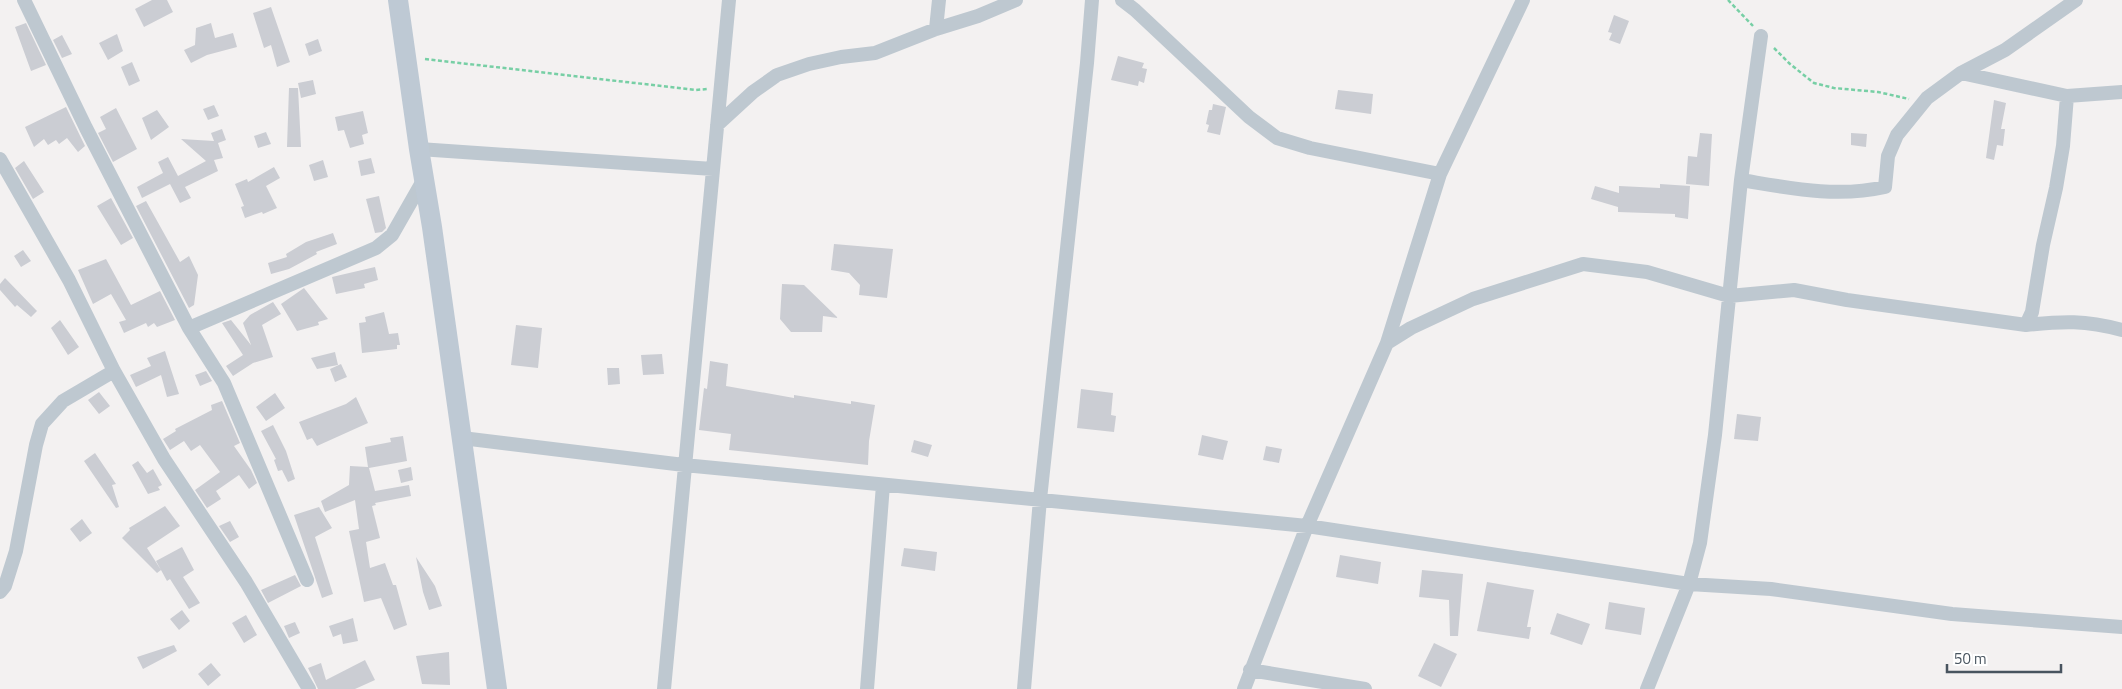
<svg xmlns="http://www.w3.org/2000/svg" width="2122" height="689" font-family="'Titillium Web',sans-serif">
  <rect width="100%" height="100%" fill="#f3f1f1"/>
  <path fill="#cbcdd3" d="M152,0H167L173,12L144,27L135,9Z
    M271,7L290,62L277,67L271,45L264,48L253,13Z
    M1614,15L1629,21L1620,44L1609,40L1612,33L1608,32Z
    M26,23L46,65L31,71L15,27Z
    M211,23L215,38L233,33L237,47L207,55L191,63L184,50L195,45L196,28Z
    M117,34L123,51L108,60L99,43Z
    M62,35L72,54L62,58L53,40Z
    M318,39L322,51L309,56L305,44Z
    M1118,56L1144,63L1142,68L1147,69L1144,83L1139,81L1138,86L1111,80Z
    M132,62L140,81L129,86L121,67Z
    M313,80L316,94L301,98L298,83Z
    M289,88H298L301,147H287Z
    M1338,90L1373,94L1371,114L1335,109Z
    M1994,100L2006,103L2001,129H2005L2003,146L1997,145L1994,160L1986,158Z
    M1213,104L1226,107L1220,135L1207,132L1209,125L1206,124L1209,110H1212Z
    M214,105L219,116L208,120L203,109Z
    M66,107L85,146L78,152L67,138L59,144L56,140L48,145L44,139L34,147L25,127Z
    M116,108L137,149L113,162L98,133L106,129L100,117Z
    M157,110L169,127L151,140L142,118Z
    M363,111L368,133L362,135L364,144L350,148L344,130L338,131L335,117Z
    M222,129L226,140L218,143L223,158L214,160L218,171L185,187L191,198L180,203L170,184L142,198L137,187L163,173L158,162L168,157L178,176L206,161L181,139L214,141L211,133Z
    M266,132L271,144L258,148L254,136Z
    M1700,133L1712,134L1709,186L1686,184L1688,156L1697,157Z
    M1851,133L1867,134L1866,147L1851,145Z
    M371,158L375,173L361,176L358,161Z
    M323,160L328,177L314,181L309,165Z
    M24,161L44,192L33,199L15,168Z
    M274,167L280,178L266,186L277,208L263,214L262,212L245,218L241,207L244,206L235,184L247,179L248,182Z
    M1660,184L1690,186L1688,219L1675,217V214L1618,212V207L1591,199L1595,186L1619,193V186L1660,188Z
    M379,196L386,228L382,232L375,233L366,199Z
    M111,198L133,238L121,245L97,206Z
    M146,201L180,262L189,256L198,275L194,305L189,308L136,206Z
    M333,233L337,244L316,252L317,254L289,269L271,274L268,263L287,257L286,254L306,242Z
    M834,244L893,249L887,298L859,295L860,285L849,273L831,270Z
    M23,250L31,261L21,267L14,256Z
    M106,259L131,305L160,291L175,320L157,327L154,323L148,327L146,323L124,333L119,322L126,320L111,294L93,304L78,270Z
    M375,267L378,280L364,284L365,288L336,294L332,277Z
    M5,278L37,311L31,317L17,305L15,307L0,290V284Z
    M782,284L804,285L838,318L823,316L822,332H791L780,319Z
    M304,288L328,319L318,322L319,325L297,331L281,304Z
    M273,302L281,314L262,325L273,357L253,363L233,376L226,366L243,355L222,323L231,320L251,345L243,323L250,315Z
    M384,312L389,334L398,333L400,345H397V349L362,353L359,323L366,322L365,317Z
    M60,320L79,347L68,355L51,328Z
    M516,325L542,328L538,368L511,365Z
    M165,351L179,394L167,397L161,375L136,387L130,375L151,366L147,358Z
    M335,352L338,365L317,369L311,358Z
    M662,354L664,374L643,375L641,355Z
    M710,361L728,364L726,386L794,398V395L851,404V401L875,405L869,441L868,465L729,450L731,434L699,430L704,388L707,389Z
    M341,364L347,377L335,382L330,369Z
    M607,368H619L620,384L608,385Z
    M206,371L212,381L200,386L195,375Z
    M1081,389L1113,393L1111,415L1116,416L1114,432L1077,428Z
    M99,392L110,406L99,414L88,400Z
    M275,393L285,408L266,421L256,407Z
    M356,397L368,423L317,446L312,438L307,440L299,422L346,404Z
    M222,401L240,443L234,446L251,470L257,483L249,489L239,475L216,491L221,499L207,508L195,490L220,472L200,445L191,451L184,441L170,450L163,439L176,431L175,429L212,410L211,405Z
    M1737,414L1761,417L1758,441L1734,439Z
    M273,425L286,451L295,479L288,482L282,470L278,471L274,460L276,459L261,431Z
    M1202,435L1228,441L1223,460L1198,455Z
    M403,436L407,461L369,468L375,491L409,485L411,496L375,503L376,505L372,506L380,538L366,542L370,568L385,563L393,585H396L407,625L394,630L381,598L364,602L349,531L359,529L355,500L325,512L321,501L349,485L350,466L368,467L365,447L391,442L390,438Z
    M914,440L932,445L928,457L911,452Z
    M1266,446L1282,449L1279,463L1263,460Z
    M95,453L116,484L112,485L119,507L116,508L84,461Z
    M138,461L147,473L153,469L162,485L158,487L160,490L148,494L132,465Z
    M411,467L413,480L401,483L398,470Z
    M165,506L180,526L147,548L161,570L156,561L182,547L194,570L183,577L200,603L189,609L170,579L167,581L161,570L157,573L122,538L130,530L129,528Z
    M319,507L332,528L315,537L333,594L322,598L294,515Z
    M82,519L92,533L80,542L70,529Z
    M230,521L239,537L230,542L219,526Z
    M904,548L937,552L935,571L901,566Z
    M1340,555L1381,562L1378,584L1336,577Z
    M416,557L435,586L442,606L429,610L423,592Z
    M1422,570L1463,574L1458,636H1450L1449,600L1419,597Z
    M295,575L301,586L268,603L261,590Z
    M1487,582L1534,590L1527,627H1531L1529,639L1477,631Z
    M1609,602L1645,608L1641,635L1605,629Z
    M182,610L190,621L179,630L170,619Z
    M1557,613L1590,624L1582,645L1550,634Z
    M246,615L257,635L244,643L232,623Z
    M353,618L358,641L343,644L341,634L333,637L329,626Z
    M295,622L300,633L289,638L284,626Z
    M1434,643L1457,654L1441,687L1418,676Z
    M174,645L177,651L143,669L137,657Z
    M449,652L450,685L422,684L416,656Z
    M365,660L375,680L355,689H318L308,668L321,663L326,680Z
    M211,663L221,675L208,686L198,674Z"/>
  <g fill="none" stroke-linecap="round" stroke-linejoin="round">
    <path stroke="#77cfa5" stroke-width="2.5" stroke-dasharray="4 2.5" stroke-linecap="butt" d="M1728,0L1753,26
      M1774,48L1790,64L1814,83L1834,88L1878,92L1909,99
      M425,59L696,90L707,89"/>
    <path stroke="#bec8d0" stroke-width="14" d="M24,0L86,128L189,328L224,383L307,580
      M1122,0L1135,10L1249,117L1277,138L1310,148L1440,174
      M936,29L939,0
      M1961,73L2067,96L2122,92
      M717,125L753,92L777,75L809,64L841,57L875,53L936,29L978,16L1016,0
      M419,149L713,169
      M0,159L69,280L114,371L164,459L246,582L309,689
      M1741,180C1790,188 1836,198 1885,187L1888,156L1897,135L1927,98L1961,73L2005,50L2076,0
      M2026,325C2063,321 2085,320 2122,330
      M189,328L376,248L392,235L424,179
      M1387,343L1411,328L1473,299L1583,264L1647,272L1729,296L1794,290L1847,300L2026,325L2032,312L2043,245L2056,188L2063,146L2067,96
      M462,438L684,465L1307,526L1689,584L1771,589L1952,614L2122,627
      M0,592L5,586L16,551L36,445L42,424L63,401L114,371
      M1250,670L1365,689
      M664,689L729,0
      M867,689L883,485
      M1024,689L1040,499L1087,63L1092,0
      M1244,689L1307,526L1387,343L1440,174L1523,0
      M1647,689L1689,584L1700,543L1715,435L1741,180L1761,36"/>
    <path stroke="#bec9d4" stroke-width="20" d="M398,0L419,149L432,227L497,689"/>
  </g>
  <path d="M1947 664v8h114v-8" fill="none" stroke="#48545f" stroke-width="2.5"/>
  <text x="1954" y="664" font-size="15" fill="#48545f" stroke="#ffffff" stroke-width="4" paint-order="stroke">50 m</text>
</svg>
